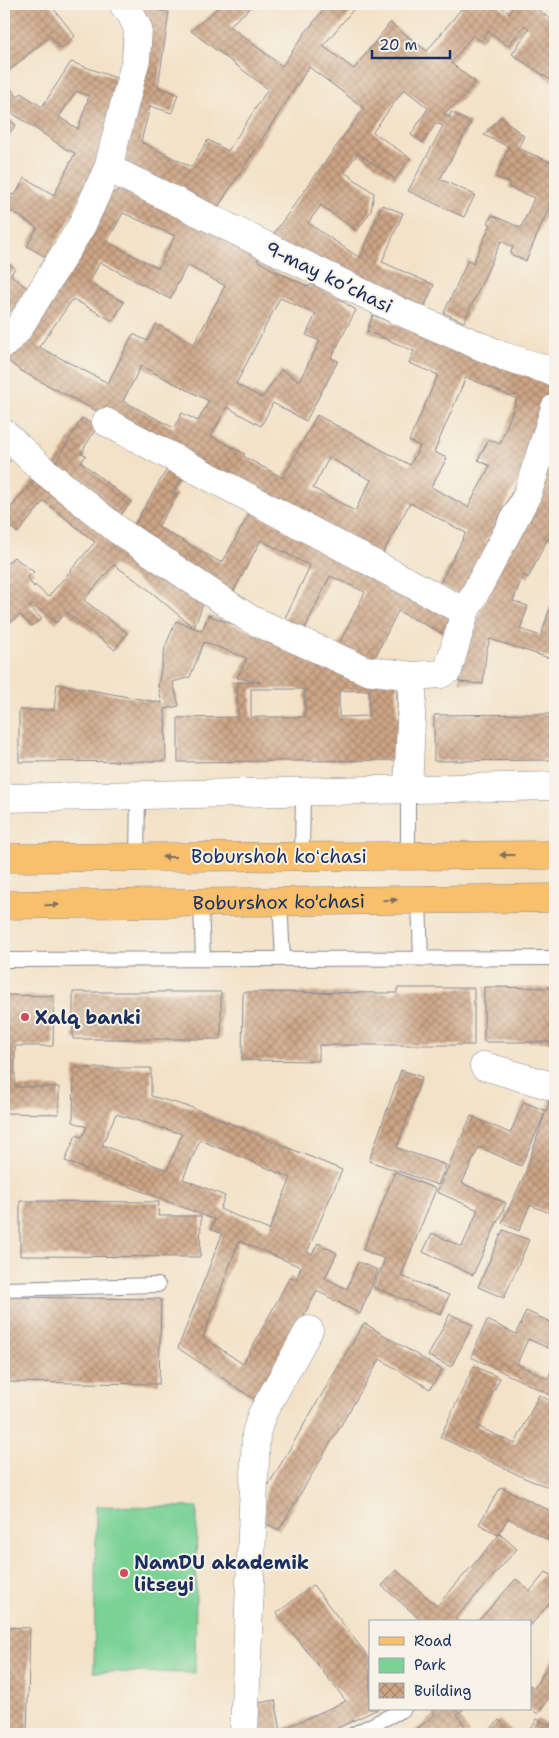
<svg xmlns="http://www.w3.org/2000/svg" width="559" height="1738" font-family="'Shantell Sans',sans-serif">
  <defs>
    <pattern id="building-cross-hatch" width="8" height="8" patternUnits="userSpaceOnUse" patternTransform="scale(1.25)"><rect width="8" height="8" fill="#cda585"/><path d="M0 0l8 8M0 8l8-8" fill="none" stroke="#a68770"/></pattern>
  </defs>
  <rect width="100%" height="100%" fill="#f7f3e8"/>
  <filter id="ink" filterUnits="userSpaceOnUse"><feTurbulence type="fractalNoise" baseFrequency=".02" numOctaves="2"/><feDisplacementMap in="SourceGraphic" scale="10" xChannelSelector="R" yChannelSelector="G"/><feConvolveMatrix kernelMatrix="1 2 1 2 8 2 1 2 1" color-interpolation-filters="sRGB"/></filter>
  <filter id="wash" filterUnits="userSpaceOnUse"><feTurbulence type="fractalNoise" baseFrequency=".0096" numOctaves="4" result="noise"/><feDisplacementMap in="SourceGraphic" scale="20" xChannelSelector="R" yChannelSelector="G"/><feGaussianBlur stdDeviation="1.12" result="paint"/><feColorMatrix in="noise" values="0 0 0 0 0 0 0 0 0 0 0 0 0 0 0 0 0 1.4 0 .05"/><feComposite in="paint" operator="in"/></filter>
  <g filter="url(#wash)">
    <rect width="100%" height="100%" fill="#f3e2c8"/>
    <path fill="#7ad297" stroke="#4a807a" d="M96,1506L197,1507L195,1673L94,1672Z"/>
    <g id="blocks">
      <path fill="url(#building-cross-hatch)" fill-rule="evenodd" d="M4,4H50L75,36L60,49L50,36L4,75Z
        M128,4H154L158,11L169,12L158,87L178,94L172,113L150,106L141,142L191,167L208,140L228,151L268,89L191,31L221,5L220,4H255L229,26L282,66L305,33L328,4H358L323,46L354,69L390,23L427,51L462,8L458,4H497L509,13L516,4H534L533,6L555,23V83L512,54L529,29L525,25L508,46L489,31L481,41L473,35L451,63L475,82L462,99L443,114L449,117L451,112L471,123L440,179L475,195L464,217L408,191L443,126L436,123L423,143L411,135L428,108L404,89L373,132L410,158L395,179L358,153L344,172L374,193L371,211L357,231L321,205L308,223L360,258L382,205L403,213L382,262L434,285L424,307L406,298L404,305L269,240L364,108L309,67L216,210L111,165Z
        M71,62L122,80L97,162L67,224L47,258L27,246L37,228L12,211L4,224V193L15,195L25,178L54,195L75,153L66,149L9,111L12,106L4,96V81L18,97L21,93L42,107ZM76,91L89,96L78,129L59,117Z
        M4,115L16,125L4,140Z
        M500,117L524,136L518,148L555,164V193L526,261L510,254L513,247L501,241L464,322L444,313L468,260L473,263L491,224L488,223L492,215L521,228L534,198L508,187L510,183L496,177L509,147L484,135Z
        M122,188L260,253L257,260L273,270L309,287L311,284L340,297L339,299L356,310L331,358L338,361L306,421L273,403L261,426L227,407L211,436L245,454L243,456L283,478L317,415L410,465L420,446L409,441L438,375L409,363L414,351L367,331L373,315L475,358L477,353L553,386L525,458L520,477L485,543L488,544L460,596L439,585L466,533L410,503L379,560L21,371L4,358V352L105,198ZM123,213L175,236L158,268L107,242ZM100,262L170,299L187,265L225,286L194,344L156,324L147,341L133,334L108,383L39,347L73,299L113,321L124,302L89,283ZM280,298L316,314L306,335L320,341L299,381L281,370L262,398L236,384ZM141,366L209,401L198,421L182,413L174,428L123,401ZM466,377L517,399L500,444L489,439L478,460L490,466L468,507L431,487L447,458L434,452ZM329,458L371,480L355,511L313,488Z
        M4,258L8,260L6,262L15,268L11,275L28,289L4,319Z
        M82,418L97,427L81,453L86,455L81,462L131,502L115,523L50,472Z
        M555,430V540L548,538L528,578L523,575L513,601L528,606L520,629L541,636L555,591V660L490,639L486,653L483,684L459,682L462,651L529,506L536,509Z
        M4,439L18,452L4,468Z
        M170,464L185,474L173,493L177,495L158,527L222,563L251,511L455,614L444,634L398,611L373,661L337,648L365,592L330,576L304,630L284,620L310,566L261,540L232,594L128,535Z
        M41,470L203,604L194,628L143,585L114,565L84,600L127,633L115,650L66,612L56,623L34,604L29,607L42,619L31,626L20,615L4,628V566L14,557L34,572L27,578L34,587L35,585L48,597L95,542L44,501L18,533L8,525L4,529V516Z
        M208,615L280,642L397,678V716H401V760L178,762V718L238,717L237,682H260L237,678L247,658L204,642L190,677L173,682L179,706L165,709L166,761L19,762V710H54L57,684L162,703L158,686L165,647L176,621L202,631ZM251,689H305V717H251ZM369,690V716L339,717V691Z
        M555,714V760L434,761V715Z
        M484,987L555,988V1042H484Z
        M397,988H474V1045H319V1061L242,1060L243,992L397,993Z
        M73,992H221V1039H73Z
        M4,995L54,996L53,1046H15V1087H59V1114L4,1113Z
        M74,1068H151V1096L193,1108L342,1170L307,1252L312,1254L318,1243L337,1253L325,1278L347,1289L358,1262L378,1270L360,1314L317,1291L257,1401L178,1348L222,1234L211,1229L215,1220L65,1161L76,1135L82,1137L87,1127L73,1122ZM116,1114L182,1134L167,1170L102,1145ZM200,1140L291,1178L269,1230L220,1209L225,1196L183,1179ZM239,1241L301,1267L296,1280L290,1277L243,1364L203,1337Z
        M401,1070L422,1077L397,1148L446,1165L438,1185L369,1161Z
        M553,1090L555,1091V1215L530,1205L519,1231L502,1223L525,1174L545,1113L521,1166L479,1147L462,1183L506,1203L473,1275L423,1252L432,1233L462,1247L478,1210L437,1192L471,1116L510,1133L524,1102L546,1111Z
        M395,1172L436,1189L401,1276L449,1295L441,1314L373,1287L385,1259L363,1250Z
        M20,1201L159,1202L158,1216H201L200,1257L20,1256Z
        M503,1230L529,1240L504,1298L478,1287Z
        M4,1297L161,1299L159,1384L4,1382Z
        M526,1311L555,1324V1351L528,1339L517,1364L548,1379L555,1360V1397L471,1357L487,1320L516,1334Z
        M450,1314L473,1325L451,1367L428,1356Z
        M364,1323L442,1370L430,1389L380,1359L279,1530L263,1522L266,1489Z
        M474,1366L500,1378L477,1426L515,1444L539,1395L555,1403V1489L529,1480L440,1437Z
        M501,1487L555,1513V1544L508,1518L498,1535L479,1524Z
        M500,1534L517,1549L455,1619L458,1622H423L382,1586L396,1570L437,1606Z
        M546,1572L555,1577V1606L550,1603L530,1626V1622H477L516,1579L530,1591Z
        M313,1585L370,1659V1709H378L325,1734H259L253,1704L275,1700L281,1730L346,1701L277,1613Z
        M4,1627L30,1628L27,1734H4Z
        M555,1655V1683L551,1688L554,1690L538,1714L530,1709V1685L534,1688Z
        M431,1709H464L457,1714L470,1734H410L435,1715Z
        M537,1719L555,1728V1734H528Z
        M499,1720L514,1734H486Z"/>
    </g>
  </g>
  <g filter="url(#ink)">
    <use href="#blocks" fill-opacity="0" stroke="#878893" stroke-width="1"/>
    <g fill="none" stroke-linecap="round" stroke-linejoin="round">
      <g stroke="#878893" stroke-width="16">
        <path id="service" d="M302,856L303,792
          M408,856V789
          M137,858L138,795
          M419,900L421,959
          M280,902L283,959
          M201,903L203,959
          M4,960L555,958
          M4,1289L158,1285
          M354,1734L404,1709"/>
      </g>
      <g stroke="#878893" stroke-width="29">
        <path id="minor" d="M108,168L399,311L503,356L555,372
          M4,344L17,331L82,225L108,168L136,59L138,29L131,14L123,4
          M106,422L465,612
          M4,433L42,469L119,531L250,619L365,670L413,676
          M408,789L413,676L441,674L448,670L465,612L527,495L555,408
          M4,798L555,786
          M484,1066L555,1087
          M244,1734L256,1433L262,1414L309,1330"/>
      </g>
      <g stroke="#878893" stroke-width="29">
        <g id="primary">
          <path d="M4,858L555,855"/>
          <path id="s1" d="M4,905L555,898"/>
        </g>
      </g>
      <use href="#service" stroke="#fff" stroke-width="14"/>
      <use href="#minor" stroke="#fff" stroke-width="28"/>
      <use href="#primary" stroke="#f8bf6c" stroke-width="28"/>
    </g>
    <defs><path id="oneway-solid" d="M-6-.8H1V-3.2L6.5 0L1 3.2V.8H-6Z" transform="scale(1.25)"/></defs>
    <g fill="#7e7064">
      <use href="#oneway-solid" transform="translate(507 855) rotate(180)"/>
      <use href="#oneway-solid" transform="translate(169 857) rotate(180)"/>
      <use href="#oneway-solid" transform="translate(390 900) rotate(-1)"/>
      <use href="#oneway-solid" transform="translate(52 905) rotate(-1)"/>
    </g>
  </g>
  <g fill="#d1495b" stroke="#f7f3e8" stroke-width="2">
    <circle cx="25" cy="1017" r="5"/>
    <circle cx="124" cy="1573" r="5"/>
  </g>
  <g text-anchor="middle" dominant-baseline="central" stroke-width="4" stroke-linejoin="round" paint-order="stroke">
    <g font-size="19" fill="#1b2f5e" stroke="#f7f3e8">
      <text transform="translate(329 277) rotate(26)">9-may koʼchasi</text>
      <text x="279" y="856">Boburshoh koʻchasi</text>
      <text stroke="none"><textPath href="#s1" startOffset="275">Boburshox ko'chasi</textPath></text>
    </g>
    <g font-size="19" font-weight="bold" fill="#1b2f5e" stroke="#f7f3e8" text-anchor="start">
      <text x="35" y="1017">Xalq banki</text>
      <text x="134" y="1562">NamDU akademik<tspan x="134" dy="22">litseyi</tspan></text>
    </g>
  </g>
  <rect width="559" height="1738" fill="none" stroke="#f7f3e8" stroke-width="20"/>
  <rect x="369" y="1620" width="162" height="90" fill="#f7f3e8" stroke="#9fa5b1"/>
  <rect x="379" y="1637" width="25" height="8" fill="#f8bf6c" stroke="#9fa5b1"/>
  <text x="414" y="1646" font-size="15" fill="#1b2f5e">Road</text>
  <rect x="379" y="1658" width="25" height="15" fill="#7ad297" stroke="#9fa5b1"/>
  <text x="414" y="1670" font-size="15" fill="#1b2f5e">Park</text>
  <rect x="379" y="1683" width="25" height="15" fill="url(#building-cross-hatch)" stroke="#9fa5b1"/>
  <text x="414" y="1696" font-size="15" fill="#1b2f5e">Building</text>
  <path d="M372 50v8h78v-8" fill="none" stroke="#1b2f5e" stroke-width="2.5"/>
  <text x="379" y="50" font-size="15" fill="#1b2f5e" stroke="#f7f3e8" stroke-width="4" paint-order="stroke">20 m</text>
</svg>
